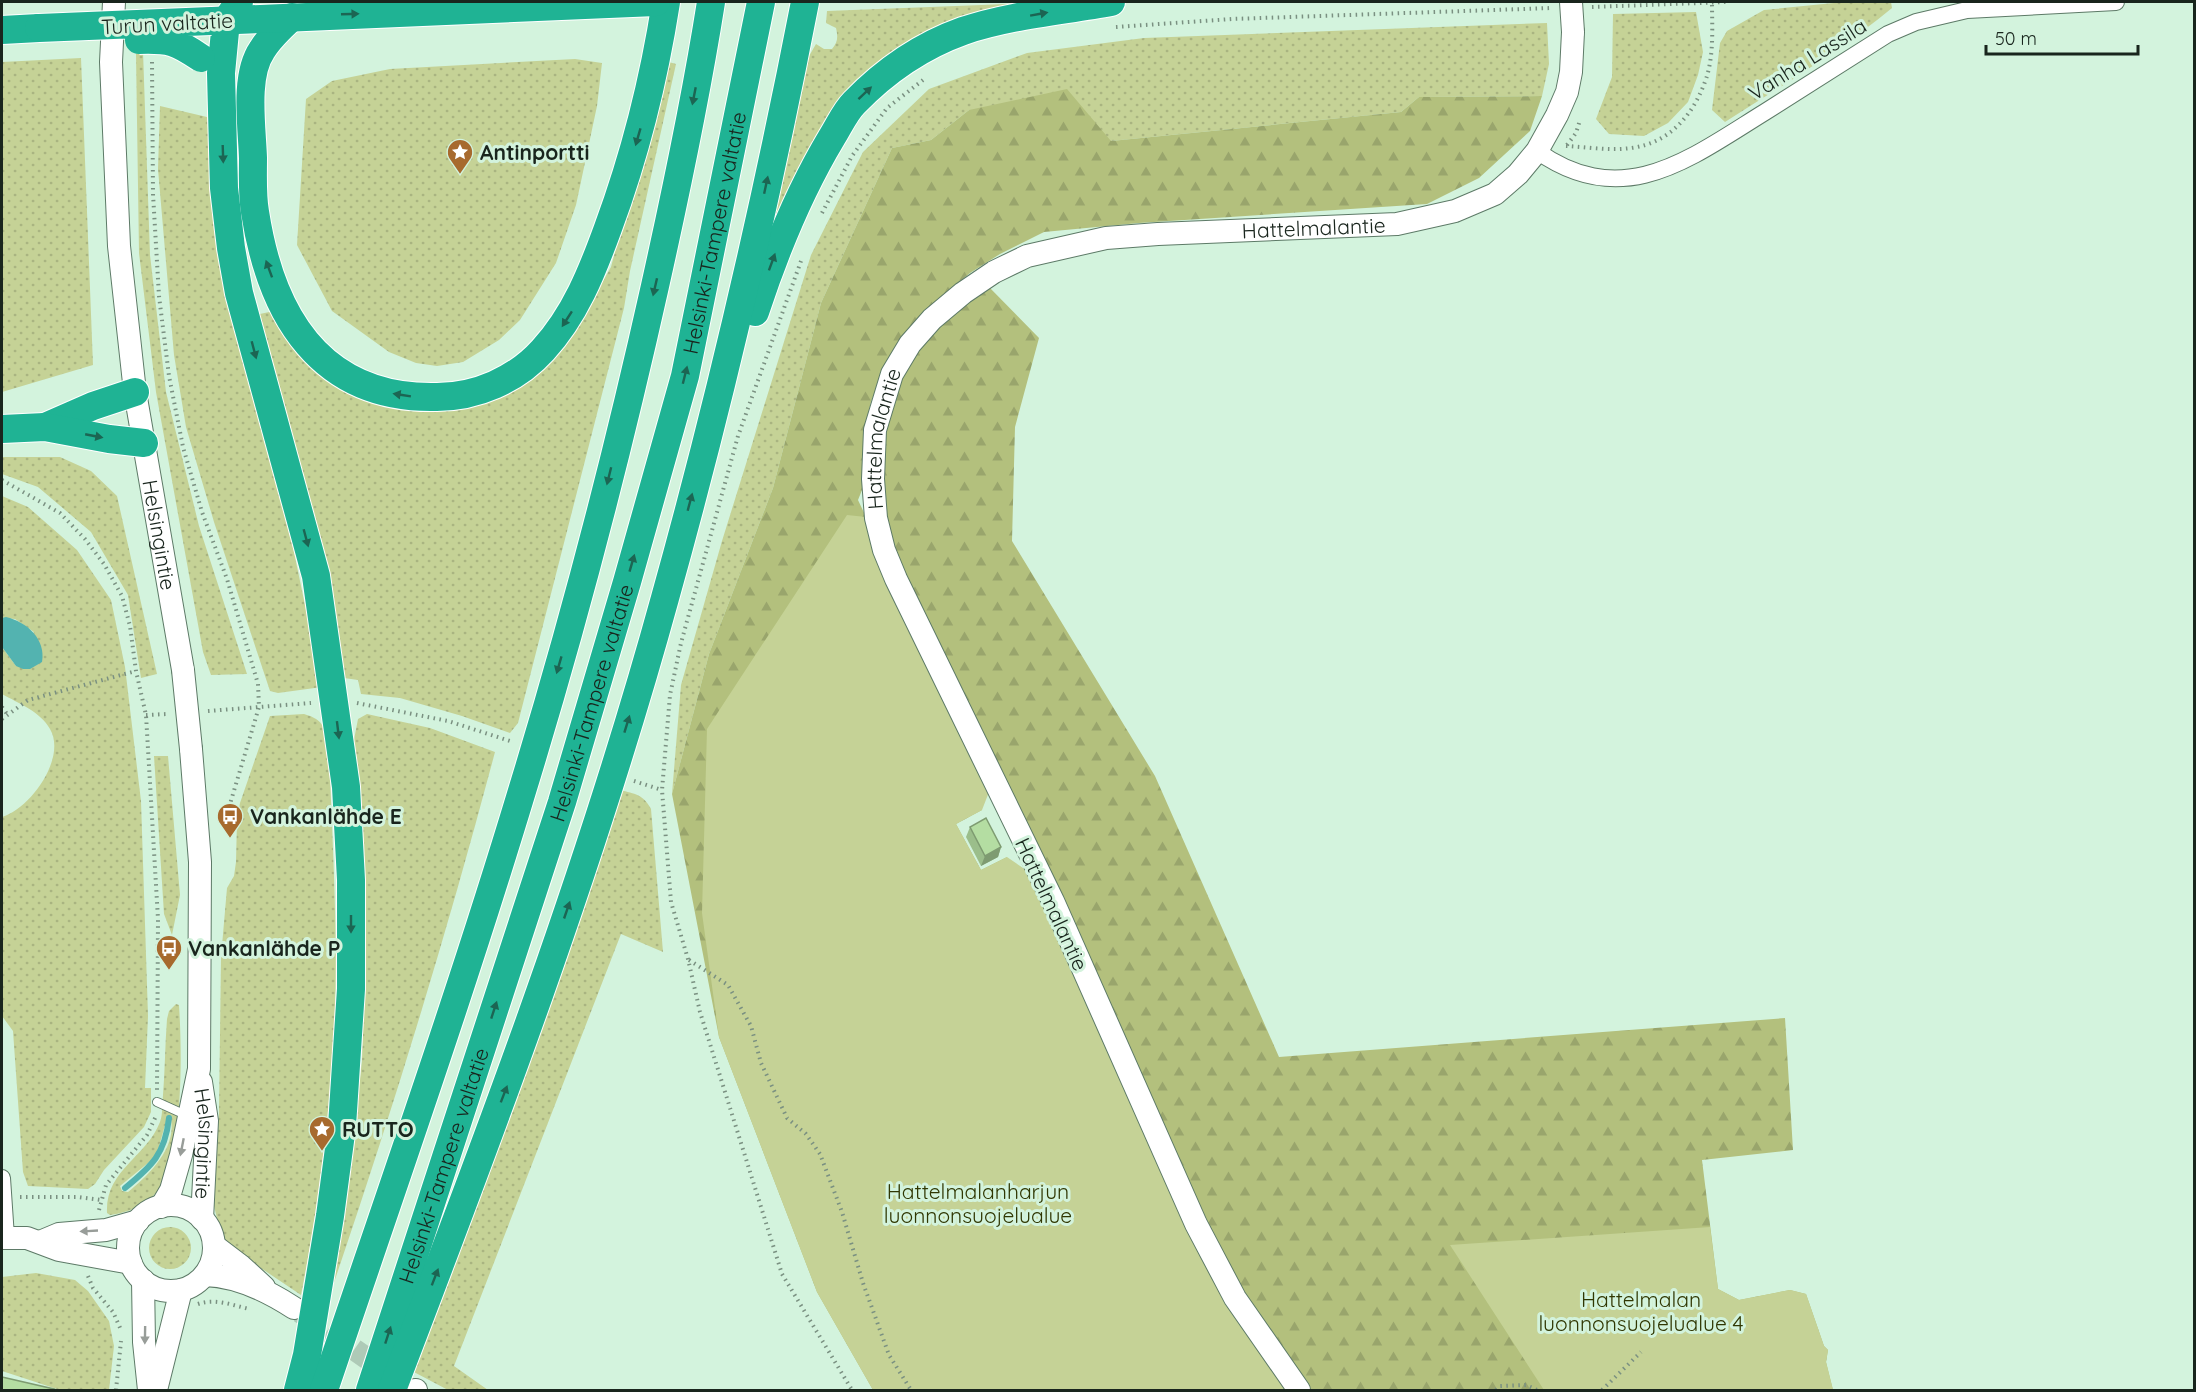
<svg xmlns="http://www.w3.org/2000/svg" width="2196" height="1392" font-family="Quicksand,sans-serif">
  <defs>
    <pattern id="grass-dots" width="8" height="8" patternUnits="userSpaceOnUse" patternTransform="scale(1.5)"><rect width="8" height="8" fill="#c5d296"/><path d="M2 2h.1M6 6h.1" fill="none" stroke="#a9b481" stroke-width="1.8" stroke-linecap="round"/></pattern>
    <pattern id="forest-firs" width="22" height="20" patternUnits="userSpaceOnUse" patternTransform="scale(1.5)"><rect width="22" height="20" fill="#b3c07d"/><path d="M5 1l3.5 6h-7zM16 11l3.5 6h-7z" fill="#99a56c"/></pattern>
  </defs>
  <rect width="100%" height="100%" fill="#d3f3dd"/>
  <path fill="url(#grass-dots)" fill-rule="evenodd" d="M1844,2H1891L1892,8C1840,51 1782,86 1725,122L1712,110L1720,43L1727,31L1764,10Z
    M1007,4L1006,9L901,51L771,228L801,70L816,44L824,49H832C838,42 838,37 836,28L826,23L827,11Z
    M1696,12L1703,52L1698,75L1688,102L1668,123L1644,136L1609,134L1596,119L1612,77L1613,14Z
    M1547,23L1549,64L1542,96L1419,97L1401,112L1111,141L969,110L931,140L892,148L821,303L773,488L709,654L672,794L681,685L722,541L811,255L863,152L929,89L1027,53L1144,38Z
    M143,51L150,255L166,392L199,526L247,674L211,675L203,652L156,392L139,253L136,54Z
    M81,58L93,365L2,392V62Z
    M575,59L602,63L597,106L576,205L556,263L520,320L499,340L463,362L437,366L416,363L389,352L332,311L297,245L306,99L332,81L390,69Z
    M665,61L676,64L630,271L624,308L518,723L510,733L462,716L400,698L361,694L358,680L344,678L255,315L274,311L287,334L429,410L577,326L611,267Z
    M160,106L207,117L214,211L284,504L322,687L278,693L270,691L214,522L186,427L174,355L158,169Z
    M2,457H60L91,471L117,496L157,674L141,678L128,595L91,532L38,487L2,474Z
    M2,496L28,507L77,550L111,600L125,667L141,801L148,1016L145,1088H151V1112L144,1127L104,1170L95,1184L88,1189L28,1186L23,1172L13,1031L2,1016V817C30,809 67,758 50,729C41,712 18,703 2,694V647L16,666L34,632L15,619L2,618Z
    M304,714C325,720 324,728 329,747C332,842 339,938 334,1034C329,1121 318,1209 301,1295L234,1250L221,1235L214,1206L219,1112L221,957L227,888L234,876L236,862L237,820L240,803L270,716Z
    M367,714L430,728L495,752C446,937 390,1119 328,1300L348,1179L362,1061L366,932L352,750L358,719Z
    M154,756H168L180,895L172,935L164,914Z
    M620,790C635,794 643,794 651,809L663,952L621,934L454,1366L488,1390H448L412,1371Z
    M176,1004L179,1005C182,1052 184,1151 158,1190C148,1205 127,1213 110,1215L107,1213C105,1170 146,1158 160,1122C163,1114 162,1104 163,1095C165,1070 165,1045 167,1019L169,1011ZM170,1116C179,1146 149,1175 128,1192L122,1191L120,1186L154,1158L158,1150L167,1118Z
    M149 1248a21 21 0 1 1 42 0a21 21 0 1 1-42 0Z
    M36,1273L75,1280L88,1291L109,1321L114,1346L109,1390H60L2,1371V1277Z"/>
  <path fill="url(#forest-firs)" d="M1067,89L1111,141L1401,112L1419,97L1542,96L1530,131L1479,178L1427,204L1139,223L1044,232L1000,254L970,273L946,293L882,374L871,402L864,430V485L858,500L866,517L982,810L956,824L981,870L1007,857L873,1390L817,1292L719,1037L672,794L709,654L773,488L821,303L892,148L931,140L969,110Z
    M989,287L1039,338L1015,427L1012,541L1155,776L1279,1057L1785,1018L1793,1150L1702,1160L1718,1289L1739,1300L1790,1290L1806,1294L1824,1346L1828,1350L1826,1362L1833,1390H1310L1245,1295L1206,1220L911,589C903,568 892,546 886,525C874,470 888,383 926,340C944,319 967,303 989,287Z"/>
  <path fill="#c5d296" d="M847,515L866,517L989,792L982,810L956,824L981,870L1007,857L1026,870L1289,1390H873L817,1292L719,1037L702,913L707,729Z
    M1710,1227L1718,1289L1739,1300L1790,1290L1806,1294L1824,1346L1828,1350L1826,1362L1833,1390H1544L1450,1245Z"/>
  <path fill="#53b3b0" d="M6,617C27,622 46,639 42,662L30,669H23L16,666L2,647V618Z"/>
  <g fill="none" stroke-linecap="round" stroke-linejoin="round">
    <path stroke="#53b3b0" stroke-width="6" d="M125,1188C152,1166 165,1154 169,1118"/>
    <path stroke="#aecab7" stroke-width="22" stroke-dasharray="22 11" stroke-linecap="butt" d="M300,1312L391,1375"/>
    <g stroke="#5d7a67" stroke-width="10">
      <path id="lane" d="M157,1102L188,1116"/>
    </g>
    <g stroke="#5d7a67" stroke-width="18">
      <path id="street" d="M1537,151C1623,212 1689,159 1765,112C1806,86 1847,60 1888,34L1916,22L1967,10L2116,2
        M2,1178L6,1237"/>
    </g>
    <g stroke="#5d7a67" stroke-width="24">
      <g id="secondary">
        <path id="s1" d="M114,2L111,62L119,246L135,392L183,670"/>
        <path id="s2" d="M201,1082L207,1121L202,1219"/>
        <circle cx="171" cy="1248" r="43"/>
        <path d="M161,1207L171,1190L181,1155L199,1069L200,862L191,749"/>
        <path d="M2,1238H27L59,1250L131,1263"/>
        <path d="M40,1242L59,1234L106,1230L138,1221"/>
        <path d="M216,1247L241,1266L264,1287"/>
        <path d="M205,1275C236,1276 268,1291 294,1308"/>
        <path d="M143,1280L144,1342L149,1390"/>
        <path d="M156,1390L181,1290"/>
        <path d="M415,1390H416"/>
        <path id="s3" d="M1299,1390L1235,1298L1196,1224L1053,901L896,579L884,550L876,518L873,479L875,430L892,374L910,344L932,319L963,293L994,272L1027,256L1106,238L1158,234L1397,224L1455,211L1495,194L1518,174L1537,151L1557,115L1567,92L1571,72L1573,32"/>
      </g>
    </g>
    <g stroke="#fff" stroke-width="30">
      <g id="highway">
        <path d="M239,2L226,21L221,73L224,188L231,248L239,293L316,576L346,787L351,880V989L342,1126L330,1216L307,1355L298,1390"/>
        <path d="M292,17C281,27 270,37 262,50C244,76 252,127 253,158C253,176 252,195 255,212C271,316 321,400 437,397C476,397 516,380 543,350C575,315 592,272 608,228C635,155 654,79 666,2"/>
        <path d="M212,21L656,2"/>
        <path d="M2,30L39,28"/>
        <path d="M755,312C775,251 799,192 832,137C839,126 845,112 854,103C885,71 921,46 963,31C1010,15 1062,11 1111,2"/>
        <path d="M45,427L93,406L135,392"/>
        <path d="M2,429L45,427L109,439L144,443"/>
        <path d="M324,1390C391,1191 461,993 522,791C573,625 617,456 655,286C676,192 696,97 711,2"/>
        <path id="s4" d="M370,1390L562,802L627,582L685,376L761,2"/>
        <path d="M392,1390C492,1129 591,867 665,598C720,401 766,202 805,2"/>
      </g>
    </g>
    <path stroke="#7a9081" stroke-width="4" stroke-dasharray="1.5 4.5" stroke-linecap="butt" d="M1592,7L1726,2
      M1116,27L1232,19L1552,8
      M152,62L153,194L159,296L169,376L183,447L202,512L227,579L258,684L259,707L230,804
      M1567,145L1576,133L1580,120
      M1566,146C1587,147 1610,151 1631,148C1671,143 1695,113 1707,76C1714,52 1712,26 1712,2
      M822,213L852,156L887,108L923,80
      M801,261L738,436L681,643L670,695L662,790L671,902L688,959L700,1012L782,1274L852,1390
      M2,480L60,513L85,539L104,564L122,596L130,626L136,671L146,715L158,919L157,1090
      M357,703L448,721L510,741
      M2,707L7,714
      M208,711L311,703
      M146,715L167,714
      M2,719L28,700L136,671
      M634,781L662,790
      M689,960L728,985L751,1026L761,1063L787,1118L806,1134L820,1154L842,1212L863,1283L889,1355L911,1390
      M20,1197H78L101,1200
      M99,1210L106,1185L147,1135L156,1116
      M88,1276L93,1288L113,1312L121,1330
      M198,1304C215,1298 232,1305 249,1309
      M116,1390L121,1341
      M1496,1390L1500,1386L1526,1385L1537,1390
      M1602,1390L1641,1352"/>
    <use href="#lane" stroke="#fff" stroke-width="8"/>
    <use href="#street" stroke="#fff" stroke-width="16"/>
    <use href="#secondary" stroke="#fff" stroke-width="22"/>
    <use href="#highway" stroke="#1fb394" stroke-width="28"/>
    <g stroke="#5d7a67" stroke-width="24" stroke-linecap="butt">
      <path id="secondary-bridge" d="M1571,2L1573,32
        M183,670L191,749"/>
    </g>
    <g stroke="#fff" stroke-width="30" stroke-linecap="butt">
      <path id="highway-bridge" d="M39,28L211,21
        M139,40C170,39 176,41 201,58"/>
    </g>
    <use href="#secondary-bridge" stroke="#fff" stroke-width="22"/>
    <use href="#highway-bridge" stroke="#1fb394" stroke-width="28"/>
  </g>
  <path fill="#9bbe8b" d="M970,827L1001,847L998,857L981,866L966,837Z"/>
  <path fill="#7e9b71" d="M1001,847L998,857L981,866L985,856Z"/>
  <path fill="#b4dda2" stroke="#7e9b71" stroke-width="1.5" d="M986,818L1001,847L985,856L970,827Z
    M2,1377L54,1389L53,1390H2Z"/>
  <defs><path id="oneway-solid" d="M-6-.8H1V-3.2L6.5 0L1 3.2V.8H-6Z" transform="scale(1.5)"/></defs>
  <g fill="#1c6553">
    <use href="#oneway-solid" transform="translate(350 14) rotate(-2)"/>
    <use href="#oneway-solid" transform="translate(1039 14) rotate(-10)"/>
    <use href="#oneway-solid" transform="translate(865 93) rotate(-43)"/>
    <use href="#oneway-solid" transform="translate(694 96) rotate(101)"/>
    <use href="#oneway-solid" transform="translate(638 137) rotate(106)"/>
    <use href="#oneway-solid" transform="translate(223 154) rotate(88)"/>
    <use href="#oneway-solid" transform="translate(766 185) rotate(-78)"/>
    <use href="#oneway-solid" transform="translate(772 262) rotate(-70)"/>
    <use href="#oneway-solid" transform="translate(269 269) rotate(-110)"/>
    <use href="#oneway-solid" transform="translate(655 287) rotate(103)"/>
    <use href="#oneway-solid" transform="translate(567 319) rotate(123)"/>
    <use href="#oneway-solid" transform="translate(254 350) rotate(75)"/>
    <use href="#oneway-solid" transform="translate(685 375) rotate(-76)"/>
    <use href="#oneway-solid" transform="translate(402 395) rotate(-171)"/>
    <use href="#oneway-solid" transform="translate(94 436) rotate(11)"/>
    <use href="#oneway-solid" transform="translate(609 476) rotate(104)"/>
    <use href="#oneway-solid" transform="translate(690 502) rotate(-75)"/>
    <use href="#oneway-solid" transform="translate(306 538) rotate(75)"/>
    <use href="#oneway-solid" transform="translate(632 563) rotate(-74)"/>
    <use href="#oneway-solid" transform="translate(559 665) rotate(106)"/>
    <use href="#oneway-solid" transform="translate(627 724) rotate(-73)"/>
    <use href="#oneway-solid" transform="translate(338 730) rotate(83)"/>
    <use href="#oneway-solid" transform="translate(567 910) rotate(-71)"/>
    <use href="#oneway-solid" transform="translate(351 924) rotate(90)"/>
    <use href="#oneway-solid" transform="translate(494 1010) rotate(-72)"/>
    <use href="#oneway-solid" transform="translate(504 1094) rotate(-69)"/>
    <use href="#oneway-solid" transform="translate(435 1277) rotate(-69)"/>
    <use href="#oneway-solid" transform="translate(388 1335) rotate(-72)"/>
  </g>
  <g fill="#989d99">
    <use href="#oneway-solid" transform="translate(182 1147) rotate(101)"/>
    <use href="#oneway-solid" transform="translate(89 1231) rotate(177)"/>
    <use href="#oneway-solid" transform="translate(145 1335) rotate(91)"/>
  </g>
  <defs>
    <g id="sight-pin" transform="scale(1.35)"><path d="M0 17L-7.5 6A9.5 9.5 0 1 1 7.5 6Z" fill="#a76a2e" stroke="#d3f3dd"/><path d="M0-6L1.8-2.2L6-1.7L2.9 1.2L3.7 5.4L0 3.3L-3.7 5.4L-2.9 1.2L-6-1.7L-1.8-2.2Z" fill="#fff"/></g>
    <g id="bus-pin" transform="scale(1.35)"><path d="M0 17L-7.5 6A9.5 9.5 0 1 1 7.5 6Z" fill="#a76a2e" stroke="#d3f3dd"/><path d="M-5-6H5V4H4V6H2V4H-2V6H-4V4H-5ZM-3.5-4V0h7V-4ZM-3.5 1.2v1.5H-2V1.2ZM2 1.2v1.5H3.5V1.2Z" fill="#fff"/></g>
  </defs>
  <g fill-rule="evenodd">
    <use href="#sight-pin" x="460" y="152"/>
    <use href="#bus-pin" x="230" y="816"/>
    <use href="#bus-pin" x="169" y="948"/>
    <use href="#sight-pin" x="322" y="1129"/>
  </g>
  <g text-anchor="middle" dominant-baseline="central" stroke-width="6" stroke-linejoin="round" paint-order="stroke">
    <g font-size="21" fill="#19251d" stroke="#d3f3dd">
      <text transform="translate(167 23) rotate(-3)">Turun valtatie</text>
      <text transform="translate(1807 59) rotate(-32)">Vanha Lassila</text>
      <text stroke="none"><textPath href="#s3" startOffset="1590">Hattelmalantie</textPath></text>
      <text stroke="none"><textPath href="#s4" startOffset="1208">Helsinki-Tampere valtatie</textPath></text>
      <text stroke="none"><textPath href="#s3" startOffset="1052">Hattelmalantie</textPath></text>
      <text stroke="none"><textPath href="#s1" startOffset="536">Helsingintie</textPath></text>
      <text stroke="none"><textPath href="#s4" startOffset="722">Helsinki-Tampere valtatie</textPath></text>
      <text transform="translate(1052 904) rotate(65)">Hattelmalantie</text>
      <text stroke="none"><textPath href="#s2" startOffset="62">Helsingintie</textPath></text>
      <text stroke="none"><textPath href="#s4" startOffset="236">Helsinki-Tampere valtatie</textPath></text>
    </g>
    <g font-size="21" font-weight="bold" fill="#19251d" stroke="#d3f3dd" text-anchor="start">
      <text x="480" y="152">Antinportti</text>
      <text x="250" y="816">Vankanlähde E</text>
      <text x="188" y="948">Vankanlähde P</text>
      <text x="342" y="1129">RUTTO</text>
    </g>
    <g font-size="21" fill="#303702" stroke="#d3f3dd">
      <text x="978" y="1191">Hattelmalanharjun<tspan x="978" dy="24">luonnonsuojelualue</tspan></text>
      <text x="1641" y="1299">Hattelmalan<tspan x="1641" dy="24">luonnonsuojelualue 4</tspan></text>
    </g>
  </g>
  <rect width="2196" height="1392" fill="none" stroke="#19251d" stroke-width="6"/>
  <path d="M1986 45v9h152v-9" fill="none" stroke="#19251d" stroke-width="3"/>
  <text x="1995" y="45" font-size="18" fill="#19251d" stroke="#d3f3dd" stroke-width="4.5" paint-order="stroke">50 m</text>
</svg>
